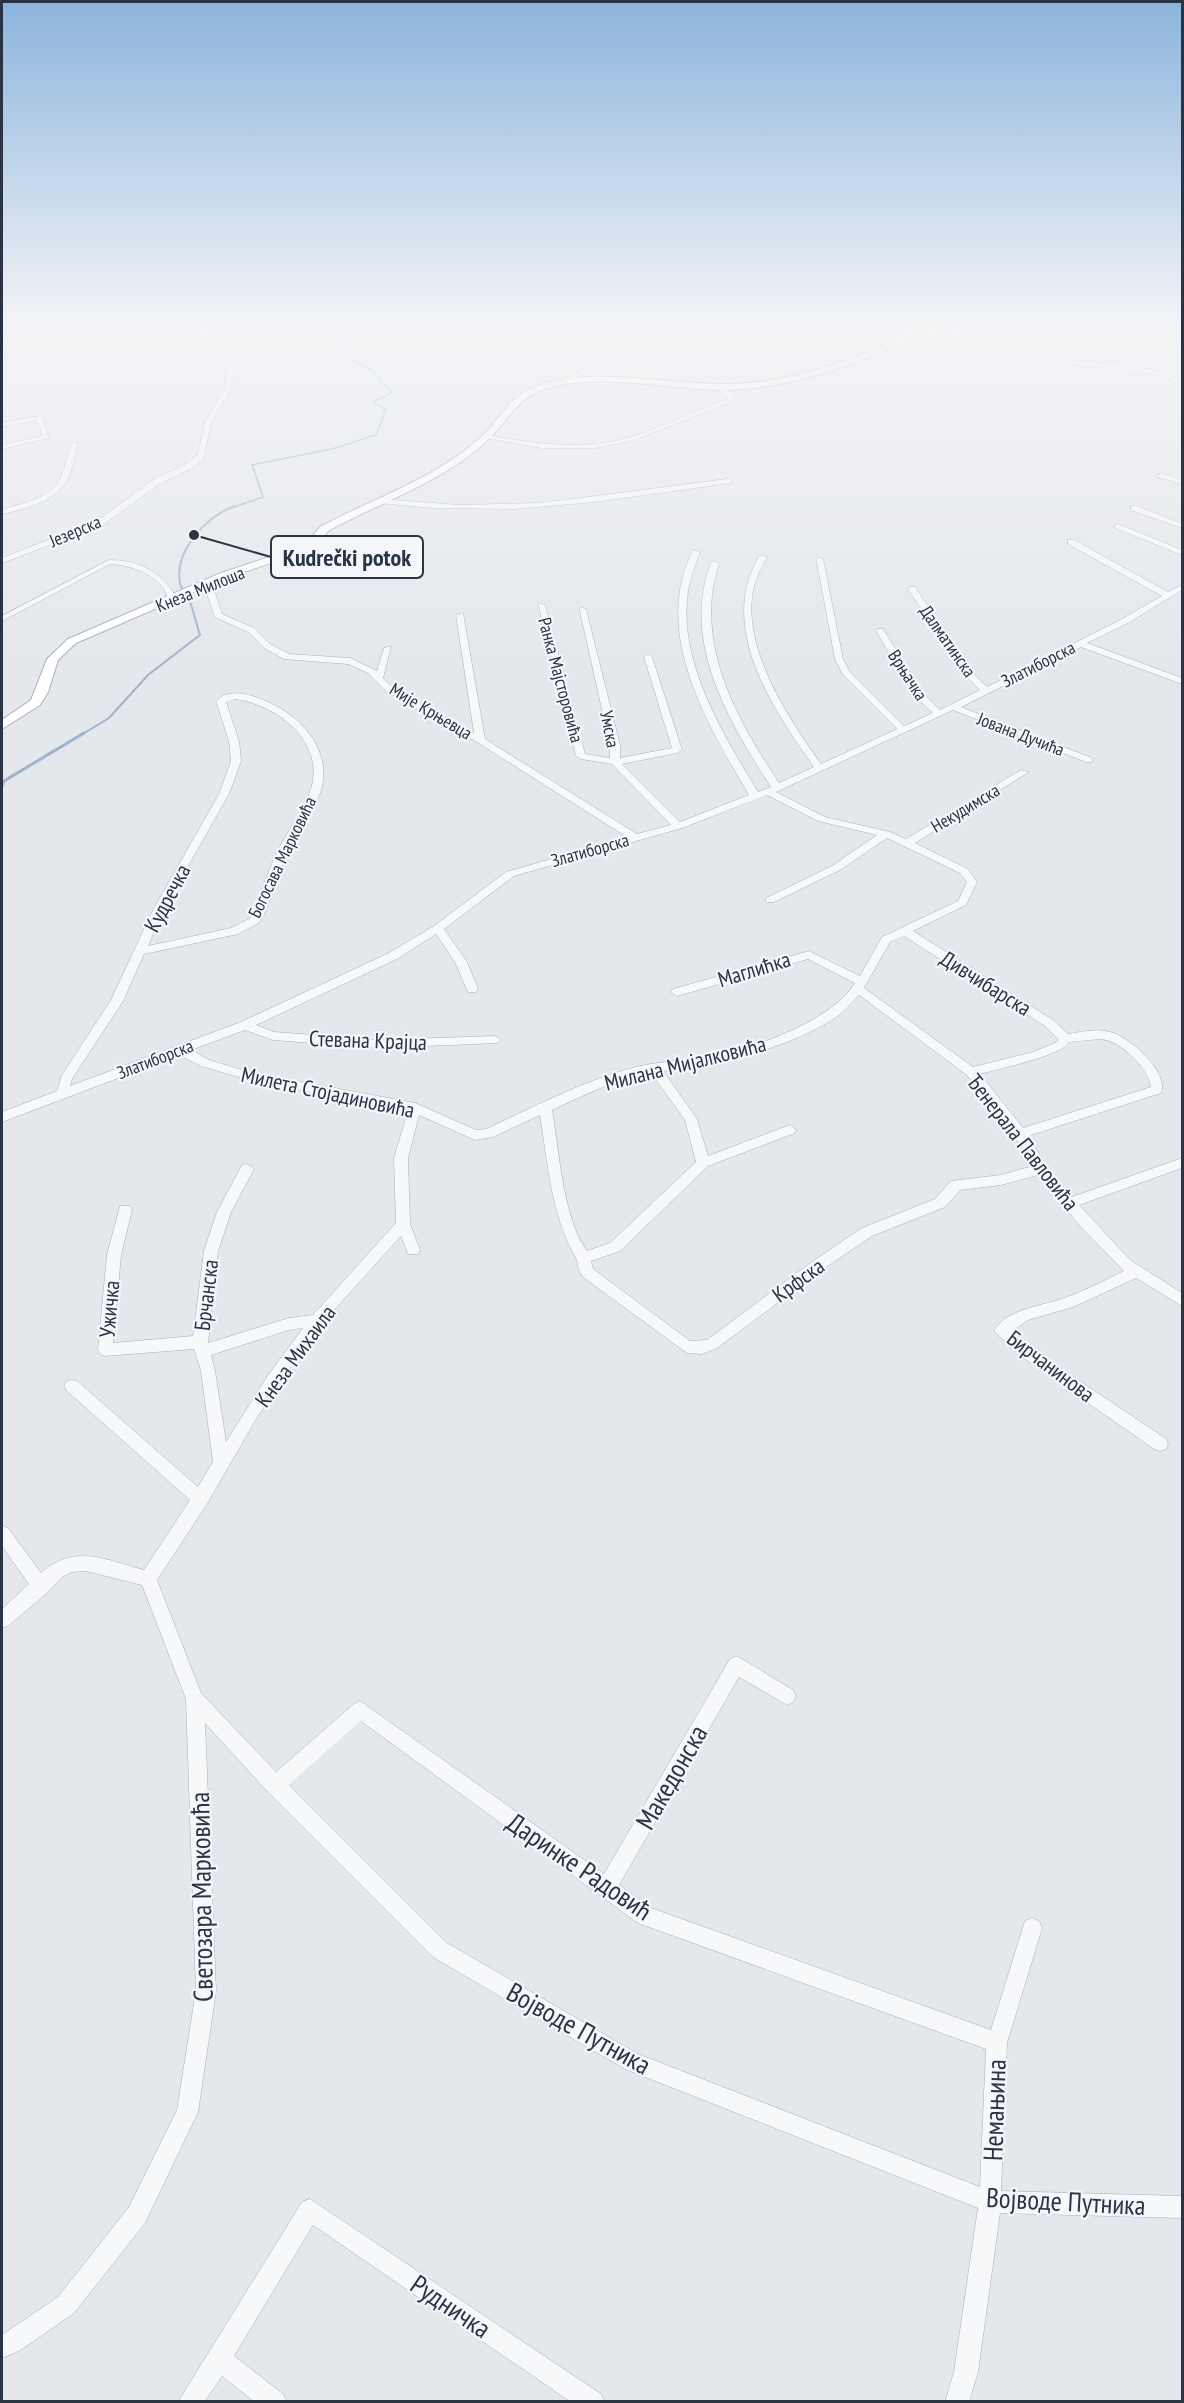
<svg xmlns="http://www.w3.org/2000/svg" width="1184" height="2403" font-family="'PT Sans Narrow',sans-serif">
  <rect width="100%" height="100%" fill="#e4e7ec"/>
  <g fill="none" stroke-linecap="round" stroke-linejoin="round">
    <path stroke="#9fb4cc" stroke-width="1.5" d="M231,508L263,497L252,465L332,449L376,435L386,409L373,402L393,392L381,383L375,372L354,361L347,344L328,336L332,327"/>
    <path stroke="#9fb4cc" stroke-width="2" d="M81,735L109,718L148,675L200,635C196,623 194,611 189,600C187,594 181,589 180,583C174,550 207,516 235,506"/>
    <path stroke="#9fb4cc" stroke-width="3" d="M2,786L4,781L84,733"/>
    <g stroke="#a9aeb7" stroke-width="1">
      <path id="street" d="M2,327H7L2,330Z
        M206,327H212L207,337L214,350L231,366L234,372L230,391L211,422L204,458L194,467L159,484L103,525L2,563V558L97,521L153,480L188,463L198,455L205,422L224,391L228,372L226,368L209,352L201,337Z
        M653,327H660L614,353L581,376L556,385L553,383L577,374L610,351Z
        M914,327C958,327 996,348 1039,356C1086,366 1139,359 1182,381V385L1161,375L1037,360L966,338L916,330Z
        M717,386H721L733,395V401L634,440L596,448H541L483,437L486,435C533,443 581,451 628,438C663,428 694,410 728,399L717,388Z
        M39,416L42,418L49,438L2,449V445L43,436L37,420L2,427V423Z
        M73,443L78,444C74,456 73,469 67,480C55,502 24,509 2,514V510C21,503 49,500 60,479C66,467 67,454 73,443Z
        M1161,473L1182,480V484L1158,477L1157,475Z
        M728,479L732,481L731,483L595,502L514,509L433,508L379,503L375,501L379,499L460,505L541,503Z
        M1131,506H1137L1182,524V528L1131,510Z
        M1118,524L1182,550V555L1115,528L1114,526Z
        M1068,540H1074L1168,592L1182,585V590L1128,623L1087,643L1182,678V684L1081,647L961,707L1092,758V762H1086L953,710L776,792L825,817L890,832L906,839L1021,770L1029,772L915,843L968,869L977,882L966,905L913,931L1053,1020L1068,1034C1082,1032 1096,1028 1110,1032C1129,1036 1170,1073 1161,1093L1028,1136L1046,1165L1072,1197L1182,1158V1168L1079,1205L1130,1260L1182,1293V1306L1136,1278L1073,1307L1028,1320L1012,1331L1028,1346L1166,1439L1168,1444L1166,1449L1160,1451L1154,1449L1018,1354L994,1331C1005,1309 1043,1306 1064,1298C1085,1291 1105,1280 1124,1271L1081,1227L1038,1175L1001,1185L960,1190L945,1207L872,1236L819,1272L717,1348L702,1354L687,1353L583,1277C576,1267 579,1263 575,1256C551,1214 548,1163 540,1115L493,1137L475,1140L419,1115L408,1158L410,1224L420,1250L418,1254H408L401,1236L333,1311L299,1354L256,1419L207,1504L157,1580L201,1693L276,1772L354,1704L360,1701L604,1874L730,1659L736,1656L742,1659L793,1690L796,1696L793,1702L787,1705L739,1677L619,1885L651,1908L991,2030L1025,1921L1032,1918L1039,1921L1042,1928L1007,2043L1001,2191L1182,2196V2218L1000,2213L978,2372L969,2402H945L954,2372L978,2208L625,2069L433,1957L268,1792L205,1723L216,1991L198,2112L145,2223L74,2313L19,2351L2,2358V2335L58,2297L129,2207L177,2110L196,1991L186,1699L142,1585L86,1571L72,1572L62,1577L47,1593L8,1626L2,1628V1609L29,1584L2,1546V1526L8,1528L41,1573C75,1543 106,1560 144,1570L190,1500L67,1391L64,1386L67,1381L72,1380L77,1381L198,1487L213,1462L201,1371L194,1349L105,1356L100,1354L98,1350L107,1255L120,1206H130L132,1210L121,1255L113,1343L193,1336L204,1251L217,1212L242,1165L247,1164L254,1169L231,1212L218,1251L208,1343L289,1318L313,1315L396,1223L394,1158L408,1111L249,1080L201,1066L179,1055L2,1122V1112L57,1091L62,1075L111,1000L153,910L219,794L231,761L229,741L216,701C230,687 252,695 268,702C303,717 334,753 320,793C313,813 298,830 289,850C278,873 272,900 260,922L238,934L144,954L123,1001L72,1079L70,1086L241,1022L389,953L434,926L506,872L627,837L477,742L386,691L368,673L348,664L284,659L264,648L248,632L215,617L207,594L197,587L204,585L215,593L222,614L254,628L270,644L289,654L350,658L377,671L384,648L391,646L383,678L392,687L474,733L456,615L463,613L485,739L637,834L671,825L612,764L581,759L576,756L538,603L545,605L585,754L610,758V745L579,607L586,609L620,745V758L672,748L644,657L648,654L652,657L682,750L677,753L622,764L680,822L749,795C708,725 651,633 693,550L700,552C694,568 688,584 687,601C681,666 725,738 758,792L771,787C730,724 679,639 712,561L719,563C717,573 713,584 712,595C705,664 742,727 779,783L814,767C773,709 716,626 760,555L767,557C761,568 755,579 753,591C742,649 789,719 821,764L897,729L843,675L835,659L816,557L823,559L843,659L850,672L904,726L933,713L915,696L876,631L877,629H883L922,692L940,710L980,690L967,677L908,589L909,587H915L973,673L987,687L1122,619L1162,596L1068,544ZM236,699C275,705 323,739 312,785C306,809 289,828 278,850C268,871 260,895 251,918L231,928L148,946L163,910L229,794L241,761L239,741L226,702ZM767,795L818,821L877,835L832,866L766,898V902H774L840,870L887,838L960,873L967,882L958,901L882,937L860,976L809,951L673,989L671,992L677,996L808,959L855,983C833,1019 764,1044 724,1054C692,1061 657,1060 625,1070C577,1084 532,1108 486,1129L476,1130L415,1103L249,1072L209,1060L191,1050L245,1030L273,1040L378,1048L498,1043L500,1040L498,1037L494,1036L378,1040L274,1032L256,1025L397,959L436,934L455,962L468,992H476L478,989L467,962L444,929L514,876L682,828ZM904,936L1045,1026L1059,1040L1057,1042L1033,1052L973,1067L864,988L890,942ZM859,995L967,1075L1015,1137L1033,1166L1001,1175L951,1181L935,1199L862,1228L809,1264L707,1340L690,1341L593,1269L591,1261L620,1251L708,1166L795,1133L796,1130L790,1125L708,1156L697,1119L663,1071C723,1062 783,1051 835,1018C844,1012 851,1003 859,995ZM1100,1039C1120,1040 1148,1067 1151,1087L1023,1128L980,1074C997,1069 1062,1056 1069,1042ZM651,1073L685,1120L696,1162L610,1243L587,1251C563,1219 559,1150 552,1110C585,1095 615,1079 651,1073ZM303,1328L267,1377L226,1442L215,1371L211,1355L289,1330ZM361,1721L638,1923L986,2049L980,2187L638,2054L447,1943L289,1785Z
        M109,560C140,560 162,572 177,599L170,601C167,595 164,588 160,584C148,571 127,565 110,564L2,621V616Z
        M310,2199L601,2394L605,2402H571L313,2225L234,2356L283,2394L287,2402H255L222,2376L204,2402H178L302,2202Z"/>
    </g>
    <g stroke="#a9aeb7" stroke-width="2">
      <path id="secondary" d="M912,327H921C904,346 878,354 854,363C811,378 767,390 721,390C664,389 600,372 544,389C518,397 508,421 489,439C444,482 381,502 328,531L313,549L229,577L76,643L58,660L48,692L40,705L2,729V720L31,700L47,659L68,639L221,573L305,545L320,527C374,498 437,478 482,436C504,415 511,392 543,384C600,369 661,383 719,384C762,385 803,375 844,361C868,352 893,344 912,327Z"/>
    </g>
    <use href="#street" fill="#f7f8fa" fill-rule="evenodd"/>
    <use href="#secondary" fill="#fff" fill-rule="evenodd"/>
  </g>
  <linearGradient id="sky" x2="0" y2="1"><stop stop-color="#8bb4dd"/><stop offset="0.49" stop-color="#f3f4f6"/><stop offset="1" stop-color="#f3f4f6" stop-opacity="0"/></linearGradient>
  <rect width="1184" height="663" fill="url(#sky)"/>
  <g text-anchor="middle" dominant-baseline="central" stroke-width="4.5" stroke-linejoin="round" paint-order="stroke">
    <g font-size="18" fill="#2b3445" stroke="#f4f6f9">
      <text transform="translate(75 531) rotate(-23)">Језерска</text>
      <text transform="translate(200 589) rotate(-22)">Кнеза Милоша</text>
      <text transform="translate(948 641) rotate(55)">Далматинска</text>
      <text transform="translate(1038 664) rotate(-27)">Златиборска</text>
      <text transform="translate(908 675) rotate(57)">Врњачка</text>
      <text transform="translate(561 680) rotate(75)">Ранка Мајсторовића</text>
      <text transform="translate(431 711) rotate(31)">Мије Крњевца</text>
      <text transform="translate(610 729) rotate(79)">Умска</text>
      <text transform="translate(1021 734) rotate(21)">Јована Дучића</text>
      <text transform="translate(965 808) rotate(-31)">Некудимска</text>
      <text transform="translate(590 850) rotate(-16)">Златиборска</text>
      <text transform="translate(282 857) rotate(-64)">Богосава Марковића</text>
      <text transform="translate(155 1059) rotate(-21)">Златиборска</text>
    </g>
    <g font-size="22" fill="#2b3445" stroke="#f4f6f9">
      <text transform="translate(167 898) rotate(-62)">Кудречка</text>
      <text transform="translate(754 969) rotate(-17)">Маглићка</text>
      <text transform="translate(986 983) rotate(32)">Дивчибарска</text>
      <text transform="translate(368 1040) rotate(2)">Стевана Крајца</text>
      <text transform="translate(685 1063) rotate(-14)">Милана Мијалковића</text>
      <text transform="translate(328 1092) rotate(12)">Милета Стојадиновића</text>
      <text transform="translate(1023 1142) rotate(52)">Ђенерала Павловића</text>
      <text transform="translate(798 1280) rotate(-36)">Крфска</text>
      <text transform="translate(206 1295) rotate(-83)">Брчанска</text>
      <text transform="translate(109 1309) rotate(-85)">Ужичка</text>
      <text transform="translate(295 1356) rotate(-54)">Кнеза Михаила</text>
      <text transform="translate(1051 1366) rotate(37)">Бирчанинова</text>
    </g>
    <g font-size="27" fill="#2b3445" stroke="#f4f6f9">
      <text transform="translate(671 1777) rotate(-60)">Македонска</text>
      <text transform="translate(580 1866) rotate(34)">Даринке Радовић</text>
      <text transform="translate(201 1897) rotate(-91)">Светозара Марковића</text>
      <text transform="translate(579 2028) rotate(29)">Војводе Путника</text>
      <text transform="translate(994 2110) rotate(-88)">Немањина</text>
      <text transform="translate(1066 2201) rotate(3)">Војводе Путника</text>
      <text transform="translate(451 2306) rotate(34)">Рудничка</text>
    </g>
  </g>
  <path fill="none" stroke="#2b3445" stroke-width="2" d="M194 535L271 557"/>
  <circle fill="#2b3445" stroke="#f4f6f9" stroke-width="2" cx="194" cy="535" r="6"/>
  <rect fill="#f4f6f9" stroke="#2b3445" stroke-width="2" x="271" y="536" width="152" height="42" rx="6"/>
  <g font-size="24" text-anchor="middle" font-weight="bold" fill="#2b3445">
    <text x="347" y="566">Kudrečki potok</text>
  </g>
  <rect width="1184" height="2403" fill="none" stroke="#2b3445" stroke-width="6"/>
</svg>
